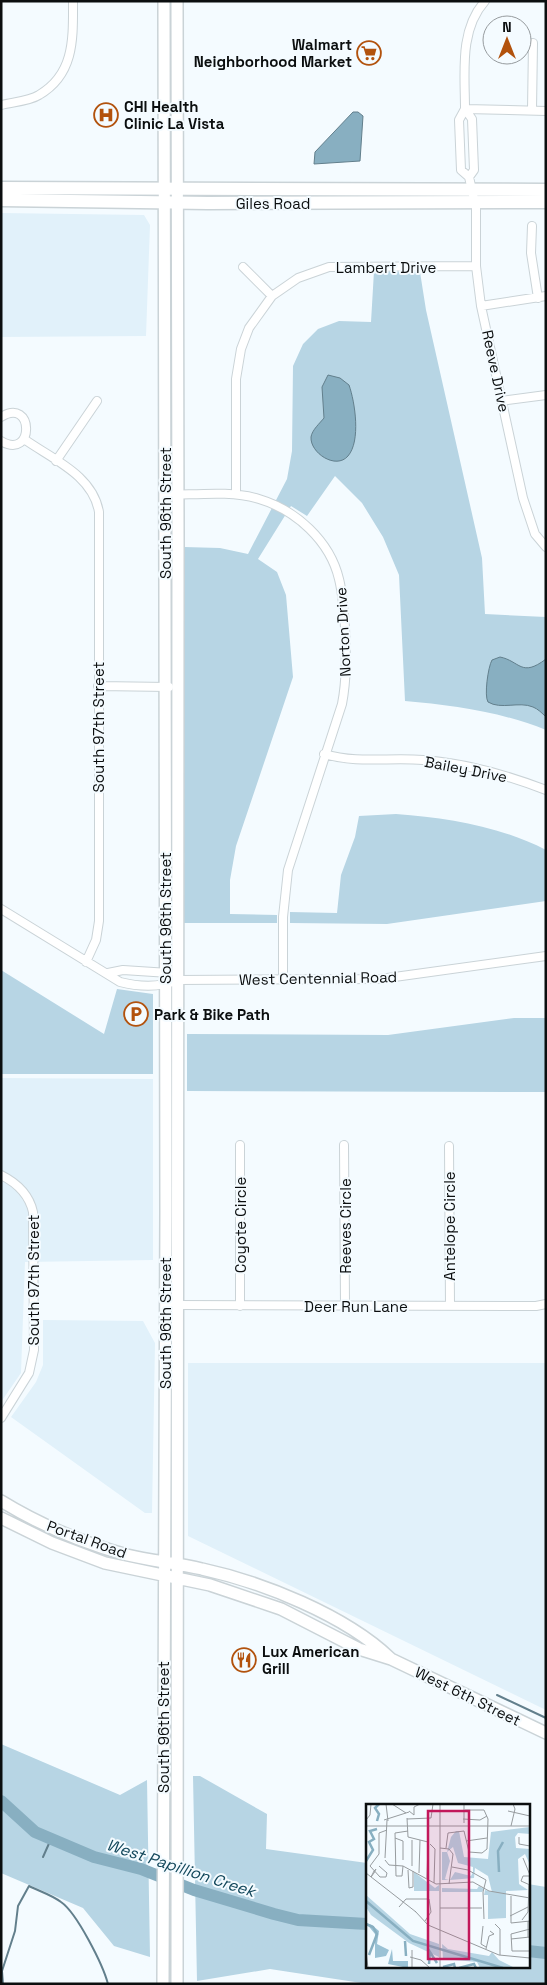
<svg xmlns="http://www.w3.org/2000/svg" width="547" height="1985" font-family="'Space Grotesk',sans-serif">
  <rect width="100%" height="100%" fill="#f4fbff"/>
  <path fill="#e1f1fa" d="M1,213L144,215L150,225L146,336L1,337Z
    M1,1078L153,1079V1260L25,1262L21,1373L1,1402Z
    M43,1320L143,1321L155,1343L152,1513H145L11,1417L36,1382L43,1365Z
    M188,1363H546V1710L188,1536Z"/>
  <path fill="#b7d5e4" d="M374,271L420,272L426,310L482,558L485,614L546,617V730C502,712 452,705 405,701L399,575L383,537L362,503L335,476L307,516L291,506L258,559L277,572L286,595L293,677L236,846L230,880V914L277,915V923H184V547L220,548L248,554L287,479L292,451L293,366L303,344L318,329L339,321L371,322Z
    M396,814C448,818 499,826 546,850V901L387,924L290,923V912L337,913L341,875L355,837L359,816Z
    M1,970L104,1034L117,989L153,994V1074H1Z
    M514,1018H546V1092L187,1091V1034L388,1035Z
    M1,1744L120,1795L147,1780L150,1957L114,1946L83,1908L1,1873Z
    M193,1776H200L267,1814L266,1849L367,1863V1966H528V1884L546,1887V1984H368L270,1969L197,1981Z"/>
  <path fill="#88afc1" stroke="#627f8c" d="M353,112H358L363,116L360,161L314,164L315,152Z
    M328,375L340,378L349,385C355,402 361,441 348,456C336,470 310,453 311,437C312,430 320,423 324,418L322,387Z
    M500,657C520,661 521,678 546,659V717C542,713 538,709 533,707C519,701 501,710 488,702C484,696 488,667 492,660Z"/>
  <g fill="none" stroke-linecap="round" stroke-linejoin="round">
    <path stroke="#627f8c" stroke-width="2" d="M497,1695L546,1718
      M43,1857L51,1839
      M3,1984L2,1971L15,1931L18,1906L29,1886C39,1891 52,1895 61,1902C77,1913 103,1965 108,1984"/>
    <path stroke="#88afc1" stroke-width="12" d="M1,1801L35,1832L94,1857L141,1869L194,1890L274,1914L298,1920L367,1924
      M528,1951L546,1953"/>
    <g stroke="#cad3d7" stroke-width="10">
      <path id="street" d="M1,105C13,102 30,101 39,95C75,74 73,38 73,1
        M465,109L472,119L474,170L469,177L461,170L459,120L465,109C465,73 459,30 485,1
        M465,109L546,111
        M532,110L533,43
        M469,177L476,208V266L481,306L523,498L535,534L546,547
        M532,226L531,253L538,298
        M243,267L272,296
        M481,306L546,296
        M501,401L546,395
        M1,417C34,396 35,461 1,441
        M24,439C52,459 93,475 99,512V921L96,940L86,962
        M56,461L97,401
        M236,494V379L241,349L249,328L272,296L298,278L329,267L476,266
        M165,495C195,495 230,490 259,499C296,510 330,541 339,579C343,595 344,612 345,628C346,654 347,678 342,704L288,870L283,917V980
        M98,686L169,687
        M324,754C359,764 389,757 423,760C465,763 507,775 546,790
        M1,909L120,982C140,987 159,988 178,980L380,979L546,956
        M108,973L123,970L169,973
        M240,1145V1306
        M344,1145L345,1306
        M449,1146L450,1306
        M1,1175C17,1183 29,1194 33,1212L34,1350L29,1373L1,1418
        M173,1305L536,1306L546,1304"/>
    </g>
    <g stroke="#cad3d7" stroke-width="14">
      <path id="secondary" d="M1,1501C40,1525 84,1543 127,1555C152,1561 177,1563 202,1569C262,1582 345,1615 390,1658
        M1,1518L52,1543L105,1563L210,1585L281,1609L359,1649L391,1659L546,1733
        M163,1984L166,1211L164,1
        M177,1984L178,541L177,1"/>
    </g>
    <g stroke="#cad3d7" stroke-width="15">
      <path id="primary" d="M1,188L546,190
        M1,200L208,203L546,202"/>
    </g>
    <use href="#street" stroke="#fff" stroke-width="8"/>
    <use href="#secondary" stroke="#fff" stroke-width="11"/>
    <use href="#primary" stroke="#fff" stroke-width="12"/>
  </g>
  <defs>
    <g id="supermarket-ring" transform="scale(1.25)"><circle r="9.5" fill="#f4fbff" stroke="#b2520d" stroke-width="1.5"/><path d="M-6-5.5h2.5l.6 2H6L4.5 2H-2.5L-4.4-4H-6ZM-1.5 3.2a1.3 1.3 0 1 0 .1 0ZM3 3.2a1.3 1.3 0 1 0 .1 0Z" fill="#b2520d"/></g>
    <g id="hospital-ring" transform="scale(1.25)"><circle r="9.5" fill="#f4fbff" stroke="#b2520d" stroke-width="1.5"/><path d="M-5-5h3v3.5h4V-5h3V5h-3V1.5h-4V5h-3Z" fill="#b2520d"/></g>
    <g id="parking-ring" transform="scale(1.25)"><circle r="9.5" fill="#f4fbff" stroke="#b2520d" stroke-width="1.5"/><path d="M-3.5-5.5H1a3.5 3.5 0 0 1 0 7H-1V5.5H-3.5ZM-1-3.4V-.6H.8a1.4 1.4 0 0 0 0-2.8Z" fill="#b2520d"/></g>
    <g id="restaurant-ring" transform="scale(1.25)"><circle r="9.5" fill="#f4fbff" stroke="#b2520d" stroke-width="1.5"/><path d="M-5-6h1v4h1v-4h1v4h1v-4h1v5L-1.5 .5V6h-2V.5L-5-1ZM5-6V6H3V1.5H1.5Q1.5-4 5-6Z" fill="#b2520d"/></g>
  </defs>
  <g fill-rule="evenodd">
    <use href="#supermarket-ring" x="369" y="53"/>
    <use href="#hospital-ring" x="106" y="115"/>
    <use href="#parking-ring" x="136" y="1014"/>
    <use href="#restaurant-ring" x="244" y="1660"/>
  </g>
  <g text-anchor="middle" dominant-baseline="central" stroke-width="4" stroke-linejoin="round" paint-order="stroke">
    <g font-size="15" font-weight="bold" fill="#0b0e0f" stroke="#f4fbff" text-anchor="start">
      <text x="352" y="44" text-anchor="end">Walmart<tspan x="352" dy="17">Neighborhood Market</tspan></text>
      <text x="124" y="106">CHI Health<tspan x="124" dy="17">Clinic La Vista</tspan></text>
      <text x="154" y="1014">Park &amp; Bike Path</text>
      <text x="262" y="1651">Lux American<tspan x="262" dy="17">Grill</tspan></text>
    </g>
    <g font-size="15" fill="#0b0e0f" stroke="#f4fbff">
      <text x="273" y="203">Giles Road</text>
      <text x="386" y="267">Lambert Drive</text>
      <text transform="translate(496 371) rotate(78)">Reeve Drive</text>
      <text transform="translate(165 513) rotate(-90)">South 96th Street</text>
      <text transform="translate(343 632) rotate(-93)">Norton Drive</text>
      <text transform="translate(98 727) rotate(-90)">South 97th Street</text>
      <text transform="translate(466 769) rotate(11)">Bailey Drive</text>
      <text transform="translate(165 918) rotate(-90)">South 96th Street</text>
      <text transform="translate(318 978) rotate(-1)">West Centennial Road</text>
      <text transform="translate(240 1225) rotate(-90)">Coyote Circle</text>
      <text transform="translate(345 1226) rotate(-90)">Reeves Circle</text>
      <text transform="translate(449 1226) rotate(-90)">Antelope Circle</text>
      <text transform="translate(33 1280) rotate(-90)">South 97th Street</text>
      <text x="356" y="1306">Deer Run Lane</text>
      <text transform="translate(165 1323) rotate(-90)">South 96th Street</text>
      <text transform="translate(87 1539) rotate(20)">Portal Road</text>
      <text transform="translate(468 1696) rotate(26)">West 6th Street</text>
      <text transform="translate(163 1727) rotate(-90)">South 96th Street</text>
    </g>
    <g font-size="16" font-style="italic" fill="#12475b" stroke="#f4fbff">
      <text transform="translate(181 1868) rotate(18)">West Papillion Creek</text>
    </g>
  </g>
  <g transform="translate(366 1804)">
    <rect width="164" height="164" fill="#f4fbff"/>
    <path d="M164,23V30L152,29L149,33L150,44L164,45V61L159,50L152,55L153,80L162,86L140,87V114L122,115V91H118L119,86L126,88L122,72L109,64L108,74L84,76L89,68L105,72L107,68V63L92,59L87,43L81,48L84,57L79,75L83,76H76V48H81L85,33L90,27H93L98,53L122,55L125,28ZM48,68L69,84L73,81V87H48ZM113,82L118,85L116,88H76V84L111,85ZM0,91L44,130L73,140V153L43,139L5,111L0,103ZM76,140L82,145L123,152L126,148L133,156L149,164H114L111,158L77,155Z" fill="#b7d5e4"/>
    <path d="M0,119L6,121L13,127L11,140L23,146L20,152L9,154V130ZM26,145L27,157H42V164L22,160Z" fill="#9bc2d5"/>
    <path fill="none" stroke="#88afc1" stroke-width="2.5" d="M11,17L13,10L9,4L13,0M0,57L7,46L3,38L8,35L4,27L11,25M133,68L132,47L137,38M0,97L47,137L137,164M0,120L7,123L11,130L3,151M39,137L40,152M63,160L64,148L71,159M77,163L88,160L89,164M93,164L108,160L110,164"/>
    <path fill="none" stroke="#979c9f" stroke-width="1" d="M20,0L22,17M26,0L40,9M99,6H118L122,15L121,45L116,49L103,48M43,7L48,11V3L54,0M142,7L164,12M41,14L42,33M41,15L65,14L67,0M97,15L114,16L121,12M0,16L4,11L5,0M18,16L43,8M98,19V0M0,22H164M145,22L149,5L147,0M98,27L103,48M42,33L62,38M153,33V40L164,42M29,34L37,37V56M100,37L121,34M64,40L69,45L68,79M74,44L83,45L87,50L83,80M80,44L82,29L98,27M19,54L21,16M157,54L164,71M19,56L23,61L37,62L70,80M13,62L21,69L20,73H14L4,62L13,50V29L21,26M37,62L36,72H30L29,29L42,27M46,62V36M86,63L102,66L120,76L117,88L118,115M10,65L8,69L5,73L8,67ZM42,66L43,84L47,83V67M0,69L50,108M53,69L54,36M164,72H157L155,77L164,81M61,74L62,40M70,80L107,78L123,87L164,94M33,103L40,95H63L65,108L59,117M74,104H116M49,107L62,121L133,151L164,154M144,112L162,103M156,116L162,108L163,81M145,119V92M145,119L164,117M129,120L134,125V151M117,122L115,140L120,143M164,125L145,130L146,147H164M162,133V117M145,135L164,133M120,145L123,132L128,130L124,127M0,148L2,164M44,153L55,156L64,164M46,164V146M74,164V0"/>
    <path fill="#c2185b" fill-opacity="0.15" stroke="#c2185b" stroke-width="2.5" d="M62,7H103V155H62Z"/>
    <rect width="164" height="164" fill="none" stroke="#0b0e0f" stroke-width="2.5"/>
  </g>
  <rect width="547" height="1985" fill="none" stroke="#0b0e0f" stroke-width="5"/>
  <g transform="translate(507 40)"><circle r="24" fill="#f4fbff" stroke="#979c9f"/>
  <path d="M0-4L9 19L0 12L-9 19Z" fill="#b2520d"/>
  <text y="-8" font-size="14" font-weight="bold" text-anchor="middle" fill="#0b0e0f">N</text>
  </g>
</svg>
